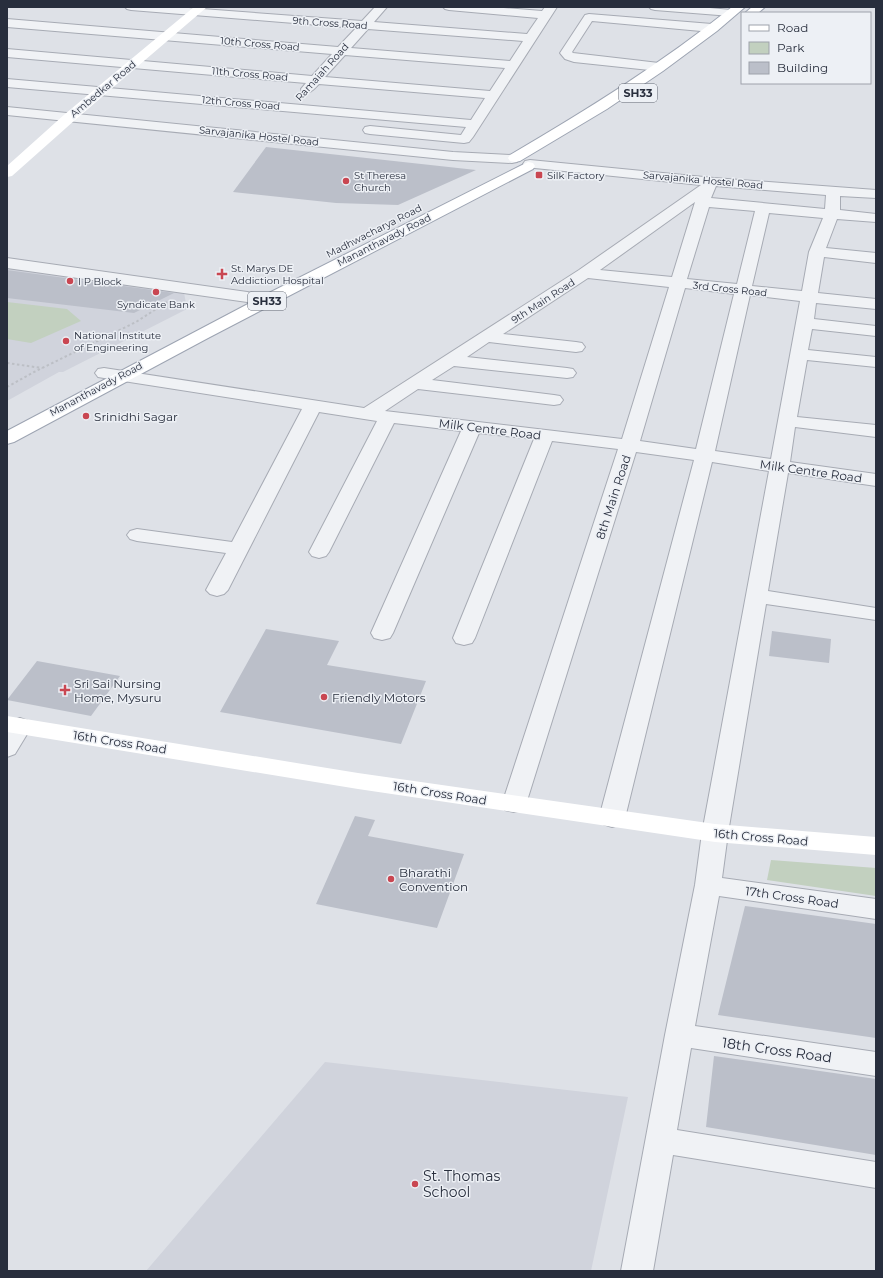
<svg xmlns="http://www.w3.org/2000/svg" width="883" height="1278" font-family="Montserrat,sans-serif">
  <rect width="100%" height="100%" fill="#dee1e7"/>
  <path fill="#d0d3dc" d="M7,265L183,287L187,309L63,372H59L7,401Z
    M325,1062L628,1097L591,1271H146Z"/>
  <path fill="#c2d0bf" d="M7,302L67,309L81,321L31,343L7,339Z
    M771,860L876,868V896L767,880Z"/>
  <path fill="#bbbfc9" d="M266,147L476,170L398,205L336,203L233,192Z
    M7,270L174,293L134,313L7,298Z
    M266,629L339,641L327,665L426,681L401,744L220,712Z
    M772,631L831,639L829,663L769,656Z
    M37,661L120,676L91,716L7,700Z
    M355,816L375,820L368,836L464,854L437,928L316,904Z
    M745,906L876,924V1038L718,1015Z
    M714,1056L876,1079V1155L706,1127Z"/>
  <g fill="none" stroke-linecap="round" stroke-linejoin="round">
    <g stroke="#a7abb4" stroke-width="2">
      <path id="street" d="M125,7H175L362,21L375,7H387L374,22L527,34L538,18L449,10L445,9L443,7H491L542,11L545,7H557L473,137L469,142L464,143L370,134L365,133L363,130L365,127L370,126L461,135L466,127L7,87V79L471,120L485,98L319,84C313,90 311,94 302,92L301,89L306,83L7,57V49L312,76L332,54L7,27V19L338,47L356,28L131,10L127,9ZM368,29L523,41L510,61L351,48ZM345,55L505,68L490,91L325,77Z
        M649,7H699L731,10L735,11L737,13L735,15L731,16L655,10L651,9Z
        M589,14L712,24L716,26L718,28L716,30L712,32L592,21L572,52L573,53L659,63L663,64L665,67L663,70L659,71L574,62L565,59L560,53L585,15Z
        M7,107L453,152L512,155L517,156L519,159L517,162L512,163L453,160L7,115Z
        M530,160L714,178L876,190V198L840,196V210L876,214V222L837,219L826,248L876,253V263L824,257L818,293L876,299V309L816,303L814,319L876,326V336L812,329L808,350L876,357V367L807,360L797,417L876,425V437L795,427L790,462L876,474V486L788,473L768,591L876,608V620L766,604L728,833L722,878L876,899V919L719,896L695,1026L876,1052V1076L691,1048L677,1130L876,1162V1188L673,1155L653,1271H621L665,1035L695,885L702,833L769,471L712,462L625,818L621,824L612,827L603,824L599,818L694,460L636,452L526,804L523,810L514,812L505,810L502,804L618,449L552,441L475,638L472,643L464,645L456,643L453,638L534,439L479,433L393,633L390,638L382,640L374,638L371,633L461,431L394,423L329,552L326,556L319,558L312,556L309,552L377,421L319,412L228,590L224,594L217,596L210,594L206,590L226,553L137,541L130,539L127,535L130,531L137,529L232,542L302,409L104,378L98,377L95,373L98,369L104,368L364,408L579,270L701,185L525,167L523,164L525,161ZM716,186L826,195L825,209L711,198ZM695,202L672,277L600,270ZM709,207L755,211L737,284L687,279ZM769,213L823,218L809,252L802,291L752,286ZM588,278L669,287L622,439L385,411L418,389L554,405L560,404L563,400L560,396L554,395L432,380L454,366L567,378L573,377L576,373L573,369L567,368L467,357L489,342L576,352L582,351L585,347L582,343L576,342L503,334ZM685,288L734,294L696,449L640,441ZM750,295L800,301L771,459L715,451Z
        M7,258L269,295L275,297L277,300L275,303L269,305L7,268Z
        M20,718L28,721L32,726L15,754L7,757V728L12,721Z"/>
    </g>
    <g stroke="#9da4b2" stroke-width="2">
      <path id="primary" d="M732,7H745L717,31L663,71L607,109L520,161L515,162L510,161L508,158L510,155C587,110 662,63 732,7Z
        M752,7H765L758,13H745Z
        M528,162L533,163L535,166L533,169L208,338L14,442L7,444V431L261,297Z"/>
    </g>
    <path stroke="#bcbfc5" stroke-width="2" stroke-dasharray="2.5 2.5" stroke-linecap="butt" d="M7,363L42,368
      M7,387L34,372L136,322L167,302"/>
    <use href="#street" fill="#f0f2f5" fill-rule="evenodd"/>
    <path fill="#fff" fill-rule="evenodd" d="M194,7H207L75,120L12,176L7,177V166L65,114Z
      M7,716L358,773L715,824L876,837V855L715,842L358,789L7,732Z"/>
    <use href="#primary" fill="#fff" fill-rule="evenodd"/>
  </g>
  <g fill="#c94651" stroke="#edf0f5" stroke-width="1.5">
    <rect x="535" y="171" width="8" height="8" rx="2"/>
    <circle cx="346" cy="181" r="4"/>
    <path d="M220 268h4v4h4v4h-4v4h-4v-4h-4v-4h4z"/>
    <circle cx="70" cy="281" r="4"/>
    <circle cx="156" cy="292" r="4"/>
    <circle cx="66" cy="341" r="4"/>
    <circle cx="86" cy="416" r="4"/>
    <path d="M63 684h4v4h4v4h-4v4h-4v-4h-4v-4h4z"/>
    <circle cx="324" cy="697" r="4"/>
    <circle cx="391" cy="879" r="4"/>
    <circle cx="415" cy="1184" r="4"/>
  </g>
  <g text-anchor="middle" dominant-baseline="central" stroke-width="3" stroke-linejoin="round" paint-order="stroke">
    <g font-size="10" fill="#282e3d" stroke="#edf0f5">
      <text transform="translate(330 23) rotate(4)">9th Cross Road</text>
      <text transform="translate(260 44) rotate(5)">10th Cross Road</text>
      <text transform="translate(322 72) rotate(-48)">Ramaiah Road</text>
      <text transform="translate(250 74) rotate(5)">11th Cross Road</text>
      <text transform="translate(103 89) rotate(-40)">Ambedkar Road</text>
      <text transform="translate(241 103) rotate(5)">12th Cross Road</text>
      <text transform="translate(259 136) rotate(6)">Sarvajanika Hostel Road</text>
      <text transform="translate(703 180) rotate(5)">Sarvajanika Hostel Road</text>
      <text transform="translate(374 231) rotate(-27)">Madhwacharya Road</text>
      <text transform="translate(384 240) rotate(-27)">Mananthavady Road</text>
      <text transform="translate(730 289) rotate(6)">3rd Cross Road</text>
      <text transform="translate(543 301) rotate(-33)">9th Main Road</text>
      <text transform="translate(96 389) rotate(-28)">Mananthavady Road</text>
    </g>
    <g font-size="10" fill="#282e3d" stroke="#edf0f5" text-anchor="start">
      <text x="354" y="175">St Theresa<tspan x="354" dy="12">Church</tspan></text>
      <text x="547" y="175">Silk Factory</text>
      <text x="231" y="268">St. Marys DE<tspan x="231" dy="12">Addiction Hospital</tspan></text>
      <text x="78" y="281">I P Block</text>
      <text x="156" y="304" text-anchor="middle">Syndicate Bank</text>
      <text x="74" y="335">National Institute<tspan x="74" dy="12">of Engineering</tspan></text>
    </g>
    <g fill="#edf0f5" stroke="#636874" stroke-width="1">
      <rect x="619" y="84" width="38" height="18" rx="3"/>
      <rect x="248" y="292" width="38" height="18" rx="3"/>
    </g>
    <g font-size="11" font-weight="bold" fill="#282e3d">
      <text x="638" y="93">SH33</text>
      <text x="267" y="301">SH33</text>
    </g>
    <g font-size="12" fill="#282e3d" stroke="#edf0f5" text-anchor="start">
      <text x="94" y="416">Srinidhi Sagar</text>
      <text x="74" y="683">Sri Sai Nursing<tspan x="74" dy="14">Home, Mysuru</tspan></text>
      <text x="332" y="697">Friendly Motors</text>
      <text x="399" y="872">Bharathi<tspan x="399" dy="14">Convention</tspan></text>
    </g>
    <g font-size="12" fill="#282e3d" stroke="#edf0f5">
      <text transform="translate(490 429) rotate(7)">Milk Centre Road</text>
      <text transform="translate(811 471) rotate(8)">Milk Centre Road</text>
      <text transform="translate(613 497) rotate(-72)">8th Main Road</text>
      <text transform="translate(120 742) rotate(9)">16th Cross Road</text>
      <text transform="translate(440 793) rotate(9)">16th Cross Road</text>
      <text transform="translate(761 837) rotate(5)">16th Cross Road</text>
      <text transform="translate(792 897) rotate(8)">17th Cross Road</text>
    </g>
    <g font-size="14" fill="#282e3d" stroke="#edf0f5">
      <text transform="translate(777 1050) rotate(8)">18th Cross Road</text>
    </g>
    <g font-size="14" fill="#282e3d" stroke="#edf0f5" text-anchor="start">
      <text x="423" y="1176">St. Thomas<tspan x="423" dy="16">School</tspan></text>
    </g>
  </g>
  <rect width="883" height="1278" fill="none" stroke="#282e3d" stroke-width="16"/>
  <rect x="741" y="12" width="130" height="72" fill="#edf0f5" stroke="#9ea2ab"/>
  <rect x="749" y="25" width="20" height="6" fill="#ffffff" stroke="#9ea2ab"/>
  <text x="777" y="32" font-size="12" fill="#282e3d">Road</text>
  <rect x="749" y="42" width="20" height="12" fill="#c2d0bf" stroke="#9ea2ab"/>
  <text x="777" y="52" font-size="12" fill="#282e3d">Park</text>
  <rect x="749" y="62" width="20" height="12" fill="#bbbfc9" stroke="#9ea2ab"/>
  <text x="777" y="72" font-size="12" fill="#282e3d">Building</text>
</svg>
